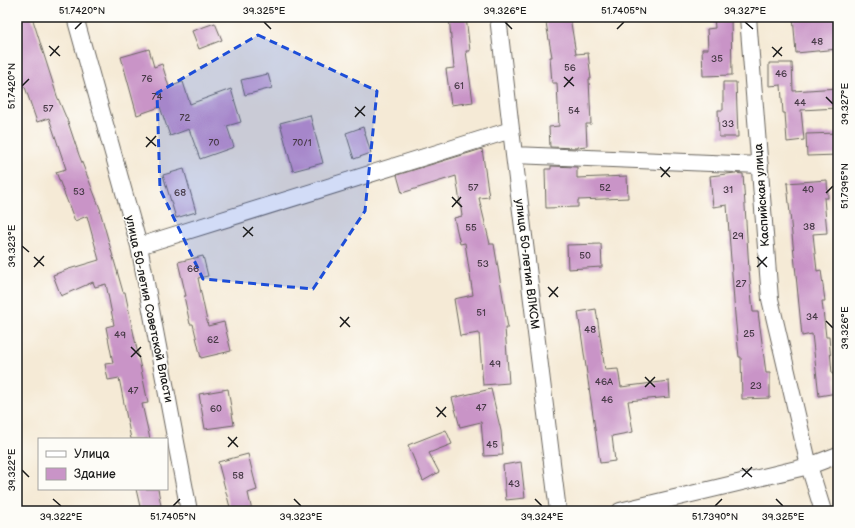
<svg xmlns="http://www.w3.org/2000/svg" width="855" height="528" font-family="'Balsamiq Sans',sans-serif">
  <rect width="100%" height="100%" fill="#fdfcf7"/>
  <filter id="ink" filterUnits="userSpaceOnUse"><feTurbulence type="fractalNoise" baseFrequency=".025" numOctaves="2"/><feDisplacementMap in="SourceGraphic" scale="8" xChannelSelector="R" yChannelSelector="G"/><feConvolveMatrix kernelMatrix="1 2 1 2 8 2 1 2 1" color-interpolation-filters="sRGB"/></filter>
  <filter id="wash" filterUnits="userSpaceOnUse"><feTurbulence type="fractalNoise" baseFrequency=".012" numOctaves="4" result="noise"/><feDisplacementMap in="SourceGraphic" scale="16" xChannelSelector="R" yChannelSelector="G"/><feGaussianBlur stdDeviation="0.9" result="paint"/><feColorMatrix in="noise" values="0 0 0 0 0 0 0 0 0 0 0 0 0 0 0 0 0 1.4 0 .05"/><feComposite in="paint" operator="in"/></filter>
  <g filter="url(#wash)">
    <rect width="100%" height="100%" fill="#f5ead6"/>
    <g id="blocks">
      <path fill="#c994c7" d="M17,17H32L57,96L68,122L79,155L101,211H100L123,292H125L148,403L142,404L150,439H131L119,378L108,380L105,364L113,363L106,327L114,325L106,284L95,287L93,282L61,296L53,275L69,269L99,260L87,216L75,221L56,172L66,169L49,118L37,122L25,87L17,90Z
        M449,17H466L470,51H466L473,102L451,105L446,69L454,68Z
        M545,17H570L576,54L588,53L591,79H589L591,124H586L587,146L577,147V148L550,147L549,127L559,126L557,83H552L550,57H552Z
        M714,17H731L732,75L703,76L702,49H708L707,29L715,28Z
        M793,17H836L838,34V49L796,53Z
        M215,23L222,40L199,49L192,31Z
        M149,49L154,67L162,64L169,87L183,82L190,104L231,89L241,122L227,126L234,147L200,159L189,129L170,136L160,107L137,115L121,57Z
        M769,63H792L793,91L838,88V108L801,110L804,140L787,142L785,113H783L781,85L769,86Z
        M268,74L272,88L245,95L241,80Z
        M723,82H736L738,137H719L718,110H723Z
        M310,115L323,163L293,171L280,123Z
        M363,127L371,153L354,159L346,133Z
        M838,133V155L807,156L806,134Z
        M482,149L489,197L479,198L490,244H494L508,328H505L509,383L483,385L479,333L460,336L454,299L473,295L465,243L460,244L454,218L462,216L456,176L402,193L397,175Z
        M551,166L577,167V178L627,176L628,198L578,200V207L546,208L545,169H551Z
        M184,169L196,212L176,218L163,175Z
        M735,173L743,174L749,270L753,312H758L766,373H770V398L742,399L741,357H739L735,315L727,205L713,207L710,176Z
        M827,180L828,198H824L827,233L813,234L817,271L821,270L825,301H822L826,337H829L832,374H834L837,393L819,396L812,334L802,336L787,183Z
        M601,244L602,267L568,269L567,245Z
        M203,256L208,276L198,278L208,326L224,322L231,351L201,358L193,324H190L184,296H186L178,262Z
        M596,309L605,370L618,369L621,387L669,381L670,397L628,401L633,432L612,436L615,461L600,463L578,312Z
        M228,389L234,425L205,429L199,394Z
        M491,389L501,431L503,455L484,456L481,422L460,427L452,398Z
        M446,430L452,444L429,453L439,472L423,481L408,445Z
        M248,454L257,490L248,493L252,511H231L218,462Z
        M521,462L525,498L506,500L503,465Z
        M136,489H158L162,511H141Z"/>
    </g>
  </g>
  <g filter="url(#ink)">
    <use href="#blocks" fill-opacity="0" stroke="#68645d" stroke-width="1"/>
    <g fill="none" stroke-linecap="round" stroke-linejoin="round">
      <g stroke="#68645d" stroke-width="18">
        <path id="minor" d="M75,17L139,246L189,511
          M498,17L514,155L558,511
          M748,17L770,299L809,466L823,511
          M514,155L760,165
          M139,246L511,130
          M620,511L809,466L838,455"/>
      </g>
      <use href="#minor" stroke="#fff" stroke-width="16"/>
    </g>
  </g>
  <path fill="#1d4ed8" fill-opacity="0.2" stroke="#1d4ed8" stroke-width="3" stroke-dasharray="8 5" stroke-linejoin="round" d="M258,35L377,91L365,211L313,289L203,279L160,189L157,93Z"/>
  <path fill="none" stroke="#1c1c1c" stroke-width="1.5" d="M264,22L271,29M505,22L512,29M745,22L753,29M75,29L82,22M617,29L624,22M49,46L60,56M772,47L782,56M50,56L59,46M773,57L782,47M564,77L574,86M22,86L29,79M564,87L573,77M826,97L833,104M355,107L365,116M355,117L365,106M146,137L156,146M146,147L156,136M660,167L670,177M661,177L670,167M826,193L833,186M452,197L462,207M452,207L461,197M243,227L253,236M243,237L253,227M22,246L29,252M34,257L44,266M757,257L767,267M34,267L44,256M757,267L767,257M548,287L558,297M549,297L558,287M340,317L350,327M826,321L833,328M340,327L349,317M131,347L141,357M131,357L141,347M645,377L655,387M645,387L655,377M436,407L446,417M437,417L446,407M228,437L238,447M228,447L237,437M742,468L752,477M22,470L29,477M742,477L752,467M53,499L61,506M294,499L301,506M535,499L542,506M776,499L783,506M173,506L180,499M715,506L722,499"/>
  <g text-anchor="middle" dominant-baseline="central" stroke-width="3" stroke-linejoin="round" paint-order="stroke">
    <g font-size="10" fill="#473a47">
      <text x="817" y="42">48</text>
      <text x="717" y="59">35</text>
      <text x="570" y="68">56</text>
      <text x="781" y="74">46</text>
      <text x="147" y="79">76</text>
      <text x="459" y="86">61</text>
      <text x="157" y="97">74</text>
      <text x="800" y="103">44</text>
      <text x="48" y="109">57</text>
      <text x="574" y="111">54</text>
      <text x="185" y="118">72</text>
      <text x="728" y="124">33</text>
      <text x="214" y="143">70</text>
      <text x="302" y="143">70/1</text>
      <text x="473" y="188">57</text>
      <text x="605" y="188">52</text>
      <text x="728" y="190">31</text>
      <text x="808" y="190">40</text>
      <text x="79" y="192">53</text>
      <text x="180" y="193">68</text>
      <text x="809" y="227">38</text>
      <text x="471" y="228">55</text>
      <text x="738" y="236">29</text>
      <text x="585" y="256">50</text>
      <text x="483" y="264">53</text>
      <text x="193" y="269">66</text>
      <text x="741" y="284">27</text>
      <text x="481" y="313">51</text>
      <text x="812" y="317">34</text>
      <text x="590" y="330">48</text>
      <text x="749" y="334">25</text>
      <text x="120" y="335">49</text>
      <text x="213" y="340">62</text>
      <text x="495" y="364">49</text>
      <text x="604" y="382">46А</text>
      <text x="756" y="386">23</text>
      <text x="133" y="391">47</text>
      <text x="607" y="400">46</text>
      <text x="481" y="408">47</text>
      <text x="216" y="409">60</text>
      <text x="492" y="445">45</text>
      <text x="238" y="476">58</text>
      <text x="514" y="484">43</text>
    </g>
    <g font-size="12" fill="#1c1c1c" stroke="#fdfcf7">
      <text transform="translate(762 195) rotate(-94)">Каспийская улица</text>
      <text transform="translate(527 264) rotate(83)">улица 50-летия ВЛКСМ</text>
      <text transform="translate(149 309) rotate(78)">улица 50-летия Советской Власти</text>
    </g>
  </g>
  <rect width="855" height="528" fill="none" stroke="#fdfcf7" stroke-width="44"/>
  <rect x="38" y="438" width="130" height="52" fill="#fdfcf7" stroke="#a3a29f"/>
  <rect x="46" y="451" width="20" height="6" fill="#ffffff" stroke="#a3a29f"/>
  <text x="74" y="458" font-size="12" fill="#1c1c1c">Улица</text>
  <rect x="46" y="468" width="20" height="12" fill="#c994c7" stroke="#a3a29f"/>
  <text x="74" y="478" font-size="12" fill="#1c1c1c">Здание</text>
  <rect x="22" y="22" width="811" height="484" fill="none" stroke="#1c1c1c" stroke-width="1.5"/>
  <g font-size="10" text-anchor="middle" fill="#1c1c1c">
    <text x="82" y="14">51.7420°N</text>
    <text x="264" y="14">39.325°E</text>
    <text x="505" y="14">39.326°E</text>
    <text x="624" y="14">51.7405°N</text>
    <text x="745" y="14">39.327°E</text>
    <text transform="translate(11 86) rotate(-90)" y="4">51.7420°N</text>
    <text transform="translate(844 104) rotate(-90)" y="4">39.327°E</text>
    <text transform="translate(844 186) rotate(-90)" y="4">51.7395°N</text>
    <text transform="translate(11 246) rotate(-90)" y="4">39.323°E</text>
    <text transform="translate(844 328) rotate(-90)" y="4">39.326°E</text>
    <text transform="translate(11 470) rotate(-90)" y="4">39.322°E</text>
    <text x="61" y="520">39.322°E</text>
    <text x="173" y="520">51.7405°N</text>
    <text x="301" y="520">39.323°E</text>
    <text x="542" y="520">39.324°E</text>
    <text x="715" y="520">51.7390°N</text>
    <text x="783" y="520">39.325°E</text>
  </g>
</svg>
